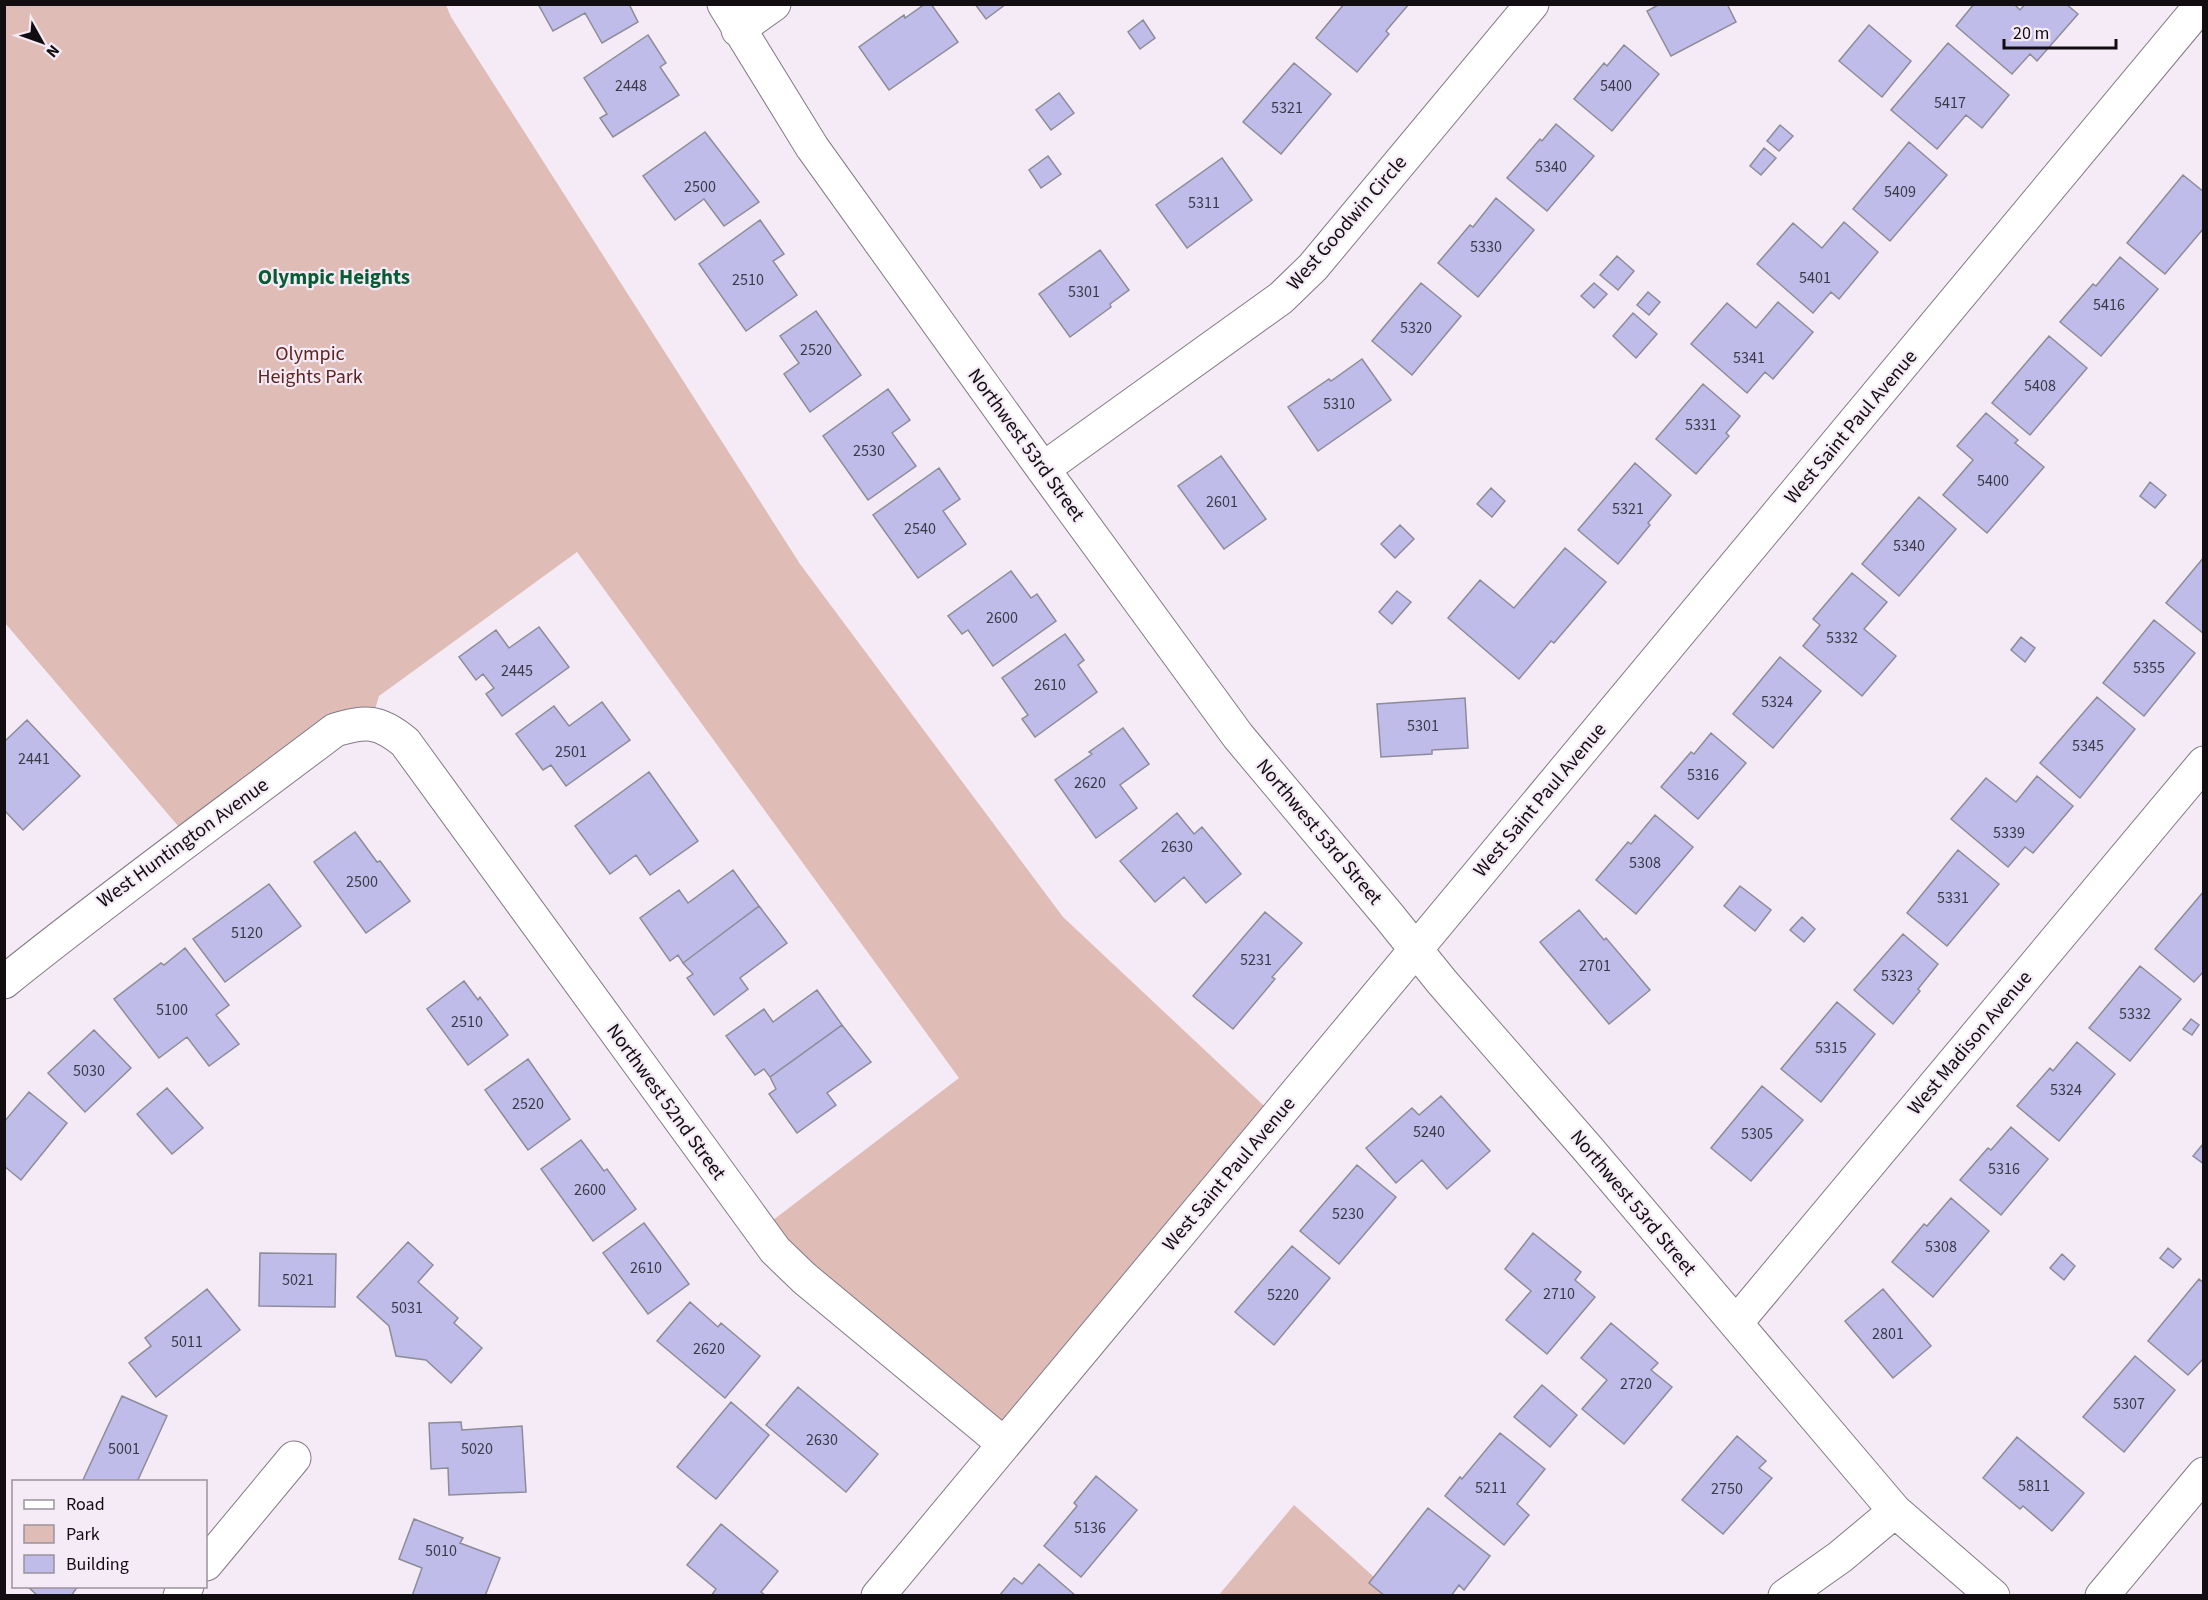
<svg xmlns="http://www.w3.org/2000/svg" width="2208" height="1600" font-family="'Source Sans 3',sans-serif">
  <rect width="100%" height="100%" fill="#f5ebf6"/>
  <path fill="#e0bcb6" d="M4,5H446L451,17L800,564L1063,917L1276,1117L1004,1444L760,1230L959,1078L577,552L379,696L371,723L190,840L5,623Z
    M1294,1505L1394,1595L1218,1596Z"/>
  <path fill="#bfbce9" stroke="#8d8c99" stroke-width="1.5" d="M538,4H629L638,22L602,43L585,13L553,31Z
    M925,4H931L958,42L889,90L859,47L904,15L905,18Z
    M975,4H1006L986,19Z
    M1344,4H1409L1386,31L1389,34L1357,72L1316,38Z
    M1660,4H1727L1736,22L1671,56L1647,11Z
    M1974,4H2014L2020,10L2025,4H2066L2078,14L2037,61L2030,54L2012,74L1956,26Z
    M1143,20L1155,38L1140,49L1128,32Z
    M1869,25L1911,61L1882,97L1839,61Z
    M648,35L666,63L660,67L679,95L613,137L600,118L607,114L584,78Z
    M1948,43L2009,95L1982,128L1966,115L1937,149L1891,110Z
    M1624,45L1659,74L1612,131L1574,99L1604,63L1607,66Z
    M1294,63L1331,94L1281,154L1243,122Z
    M1059,93L1074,113L1051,130L1036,110Z
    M1556,124L1594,156L1547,211L1507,178L1540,139L1542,141Z
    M1780,125L1793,136L1779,151L1767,141Z
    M705,132L759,202L724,226L704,199L675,220L643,176Z
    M1909,142L1947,175L1890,241L1853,209Z
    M1764,148L1776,158L1761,175L1750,166Z
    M1048,156L1061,174L1041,188L1029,170Z
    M1222,158L1252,200L1187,248L1156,205Z
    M2183,175L2204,192V228L2165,274L2127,243Z
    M1496,198L1534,230L1478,297L1438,263L1470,225L1473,227Z
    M760,220L784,254L773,261L797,295L746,331L699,264Z
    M1844,222L1878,252L1839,299L1831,292L1813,313L1757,264L1793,223L1822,248Z
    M1100,250L1129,290L1110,304L1111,307L1070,337L1039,294Z
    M1617,256L1634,271L1618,290L1600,275Z
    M2120,257L2158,289L2101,356L2060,322L2093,284L2096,286Z
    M1421,283L1461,316L1412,375L1372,341Z
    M1594,283L1607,294L1594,308L1581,296Z
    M1648,292L1660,302L1649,315L1637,305Z
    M1778,302L1813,332L1773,379L1765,372L1747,393L1691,344L1727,303L1756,328Z
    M816,311L861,375L810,412L784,374L799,363L780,336Z
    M1633,313L1657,334L1636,358L1613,336Z
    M2049,336L2087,368L2030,435L1992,403Z
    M1362,359L1391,400L1318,451L1288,407L1329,379L1331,381Z
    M1703,384L1740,416L1726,433L1729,436L1696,474L1656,439Z
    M888,389L910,420L892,433L916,466L868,500L823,436Z
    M1986,413L2018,440L2015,443L2044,467L1987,533L1943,495L1973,460L1957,446Z
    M1221,456L1266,519L1224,549L1178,486Z
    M1635,463L1671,495L1648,523L1650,525L1618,564L1578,530Z
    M939,468L960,499L943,511L966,544L918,578L873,515Z
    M2150,482L2166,495L2155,508L2140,496Z
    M1491,488L1505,501L1492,517L1477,504Z
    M1919,497L1956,529L1899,596L1862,564Z
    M1400,525L1414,539L1395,558L1381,544Z
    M1565,548L1606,582L1554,643L1551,641L1519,679L1448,618L1480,580L1514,608Z
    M2204,557V634L2166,603Z
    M1011,571L1031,598L1037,594L1056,621L993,666L968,630L962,634L948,616Z
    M1852,573L1887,602L1864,629L1896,656L1862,696L1803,646L1820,625L1813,619Z
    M1397,591L1411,602L1392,624L1379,612Z
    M2154,620L2195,653L2144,716L2103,683Z
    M539,627L569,667L502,716L486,694L494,688L483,674L476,680L459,657L496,630L509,648Z
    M1065,634L1084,660L1078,665L1097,692L1035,737L1022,719L1028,715L1002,678Z
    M2021,637L2035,648L2025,662L2011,650Z
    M1780,657L1821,691L1773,748L1733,714Z
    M2097,697L2135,729L2080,798L2040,763Z
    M1465,698L1468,748L1432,750V754L1381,757L1377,704Z
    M602,702L630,740L566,786L551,765L543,770L516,734L554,706L569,726Z
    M27,720L80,776L23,830L4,810V742Z
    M1123,728L1149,764L1120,785L1137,808L1096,838L1055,780L1092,754L1089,752Z
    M1711,733L1746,763L1698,819L1661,787L1691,752L1694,754Z
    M649,772L698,841L650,875L636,855L610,874L575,826Z
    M2037,776L2073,806L2033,853L2025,847L2008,867L1951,819L1986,778L2016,802Z
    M1177,813L1194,834L1202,827L1241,874L1206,903L1184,877L1155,902L1120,861Z
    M1655,815L1693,847L1636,914L1596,880L1628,842L1631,844Z
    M355,832L377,862L380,861L410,901L366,933L314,862Z
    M1958,850L1999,884L1947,946L1907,913Z
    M733,870L759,906L683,963L678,955L670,961L640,918L679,890L688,903Z
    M269,884L301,926L225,982L193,939Z
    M1740,886L1771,910L1755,931L1724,906Z
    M2204,891V971L2194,982L2155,949Z
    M759,906L787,943L740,978L748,989L714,1015L687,978L693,974L683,963Z
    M1579,910L1604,940L1606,938L1650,990L1609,1024L1540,942Z
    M1265,912L1302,943L1272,977L1275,979L1233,1029L1193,996Z
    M1802,917L1815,929L1804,942L1790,930Z
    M1903,934L1938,964L1918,989L1920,991L1893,1024L1854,990Z
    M185,948L229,1005L216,1015L239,1044L209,1066L187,1037L159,1058L114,999L161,963L164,965Z
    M2140,966L2181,999L2130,1061L2089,1028Z
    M464,981L478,1000L480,997L508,1035L468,1065L427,1009Z
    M817,990L842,1025L770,1077L764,1069L755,1075L726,1036L764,1009L773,1022Z
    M1837,1002L1875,1034L1821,1102L1781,1069Z
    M2191,1019L2199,1025L2192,1035L2183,1029Z
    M842,1025L871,1062L827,1093L836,1105L797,1133L769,1094L776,1089L770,1077Z
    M94,1030L131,1068L85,1112L48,1073Z
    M2077,1042L2115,1074L2059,1141L2017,1106L2050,1068L2053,1071Z
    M528,1059L570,1119L528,1150L485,1090Z
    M1762,1086L1803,1120L1751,1181L1711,1148Z
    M167,1088L203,1128L172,1154L137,1114Z
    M29,1092L67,1123L21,1180L4,1166V1122Z
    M1441,1096L1490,1151L1447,1189L1422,1160L1396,1183L1366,1148L1412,1108L1419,1115Z
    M2011,1127L2048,1159L2001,1215L1960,1180L1988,1148L1991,1150Z
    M581,1140L604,1171L607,1169L636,1209L593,1241L541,1169Z
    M2203,1144H2204V1164L2193,1156Z
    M1357,1165L1396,1197L1339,1264L1300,1231Z
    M1951,1198L1989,1231L1933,1297L1892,1262L1924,1224L1927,1226Z
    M644,1223L689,1284L648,1314L603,1253Z
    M1533,1233L1581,1272L1575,1280L1595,1297L1547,1354L1506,1320L1531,1291L1505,1269Z
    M408,1242L433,1265L418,1282L458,1318L454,1323L482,1348L451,1383L426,1360L396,1356L389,1326L357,1297Z
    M1292,1246L1330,1278L1274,1345L1235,1312Z
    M2168,1248L2181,1259L2173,1268L2160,1258Z
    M260,1253L336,1254L335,1307L259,1306Z
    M2062,1254L2075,1266L2064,1280L2050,1268Z
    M2199,1279L2204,1283V1358L2188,1375L2148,1341Z
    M207,1289L240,1330L156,1397L129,1363L151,1346L145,1338Z
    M1883,1289L1931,1346L1893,1378L1845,1321Z
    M690,1302L718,1327L721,1323L760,1356L725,1398L657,1341Z
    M1611,1323L1658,1363L1651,1370L1672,1387L1624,1444L1582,1409L1607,1380L1581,1358Z
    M2135,1356L2175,1390L2124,1452L2083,1417Z
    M1542,1385L1577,1415L1550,1447L1514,1417Z
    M798,1387L878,1454L846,1492L766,1425Z
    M122,1396L167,1416L137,1482H82Z
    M731,1402L769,1435L716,1499L677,1467Z
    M461,1422L462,1430L522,1426L526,1492L449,1495L448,1468L431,1469L429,1423Z
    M1500,1433L1545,1469L1517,1504L1529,1515L1504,1545L1445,1496L1460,1477L1462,1479Z
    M1737,1436L1766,1461L1759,1468L1772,1478L1723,1534L1682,1500Z
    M2017,1437L2084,1493L2052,1531L2023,1506L2020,1509L1983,1478Z
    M1096,1476L1137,1510L1081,1577L1044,1546L1077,1506L1074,1503Z
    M1428,1508L1490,1556L1464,1590L1459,1585L1451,1596H1385L1369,1583Z
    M414,1519L463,1538L460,1543L500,1558L485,1596H412L422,1568L399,1559Z
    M721,1524L778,1571L761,1592L766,1596H711L716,1589L687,1565Z
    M1039,1564L1076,1596H999L1014,1578L1022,1584Z
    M27,1586H78L71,1596H38Z"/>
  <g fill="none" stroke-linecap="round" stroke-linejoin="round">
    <g stroke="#837a84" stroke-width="35">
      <path id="street" d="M724,4L812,147L1043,469L1238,736L1388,915L1442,982L1588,1149L1895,1511L1993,1596
        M738,30L774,4
        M1043,469L1281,298L1313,267L1532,4
        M4,982C112,895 224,814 335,730C366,721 378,720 405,742L775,1250L804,1278L1004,1444
        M1736,1323L2204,763
        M206,1564L294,1458
        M180,1596L187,1586
        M878,1596L2202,4
        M1785,1596L1840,1557L1895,1511
        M2102,1596L2204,1474"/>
    </g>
    <use href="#street" stroke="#fff" stroke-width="33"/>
  </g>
  <g text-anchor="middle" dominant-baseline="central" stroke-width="4.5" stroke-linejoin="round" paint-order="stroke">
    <g font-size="16" fill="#3c3947">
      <text x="631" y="86">2448</text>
      <text x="1616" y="86">5400</text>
      <text x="1950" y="103">5417</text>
      <text x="1287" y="108">5321</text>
      <text x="1551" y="167">5340</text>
      <text x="700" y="187">2500</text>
      <text x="1900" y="192">5409</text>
      <text x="1204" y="203">5311</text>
      <text x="1486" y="247">5330</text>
      <text x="1815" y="278">5401</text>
      <text x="748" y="280">2510</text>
      <text x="1084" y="292">5301</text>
      <text x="2109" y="305">5416</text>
      <text x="1416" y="328">5320</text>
      <text x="816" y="350">2520</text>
      <text x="1749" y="358">5341</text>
      <text x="2040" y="386">5408</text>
      <text x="1339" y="404">5310</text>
      <text x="1701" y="425">5331</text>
      <text x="869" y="451">2530</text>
      <text x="1993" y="481">5400</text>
      <text x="1222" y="502">2601</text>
      <text x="1628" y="509">5321</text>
      <text x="920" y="529">2540</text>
      <text x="1909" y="546">5340</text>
      <text x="1002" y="618">2600</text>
      <text x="1842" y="638">5332</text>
      <text x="2149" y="668">5355</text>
      <text x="517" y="671">2445</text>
      <text x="1050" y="685">2610</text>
      <text x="1777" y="702">5324</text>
      <text x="1423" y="726">5301</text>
      <text x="2088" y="746">5345</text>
      <text x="571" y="752">2501</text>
      <text x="34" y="759">2441</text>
      <text x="1703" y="775">5316</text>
      <text x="1090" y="783">2620</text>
      <text x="2009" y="833">5339</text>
      <text x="1177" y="847">2630</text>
      <text x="1645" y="863">5308</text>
      <text x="362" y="882">2500</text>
      <text x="1953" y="898">5331</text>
      <text x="247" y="933">5120</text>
      <text x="1256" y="960">5231</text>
      <text x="1595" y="966">2701</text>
      <text x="1897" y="976">5323</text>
      <text x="172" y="1010">5100</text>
      <text x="2135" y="1014">5332</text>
      <text x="467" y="1022">2510</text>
      <text x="1831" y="1048">5315</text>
      <text x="89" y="1071">5030</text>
      <text x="2066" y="1090">5324</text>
      <text x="528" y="1104">2520</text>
      <text x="1429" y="1132">5240</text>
      <text x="1757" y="1134">5305</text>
      <text x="2004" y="1169">5316</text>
      <text x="590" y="1190">2600</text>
      <text x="1348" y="1214">5230</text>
      <text x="1941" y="1247">5308</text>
      <text x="646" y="1268">2610</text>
      <text x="298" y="1280">5021</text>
      <text x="1559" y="1294">2710</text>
      <text x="1283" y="1295">5220</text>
      <text x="407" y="1308">5031</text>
      <text x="1888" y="1334">2801</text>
      <text x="187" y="1342">5011</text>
      <text x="709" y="1349">2620</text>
      <text x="1636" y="1384">2720</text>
      <text x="2129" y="1404">5307</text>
      <text x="822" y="1440">2630</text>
      <text x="124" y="1449">5001</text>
      <text x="477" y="1449">5020</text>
      <text x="2034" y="1486">5811</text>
      <text x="1491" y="1488">5211</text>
      <text x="1727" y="1489">2750</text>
      <text x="1090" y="1528">5136</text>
      <text x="441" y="1551">5010</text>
    </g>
    <g font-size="20" fill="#110d11" stroke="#f5ebf6">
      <text transform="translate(1347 223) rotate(-49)">West Goodwin Circle</text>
      <text transform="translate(1851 427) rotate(-50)">West Saint Paul Avenue</text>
      <text transform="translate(1026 445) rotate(54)">Northwest 53rd Street</text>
      <text transform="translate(1540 800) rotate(-50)">West Saint Paul Avenue</text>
      <text transform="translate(1319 832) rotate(50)">Northwest 53rd Street</text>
      <text transform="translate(183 843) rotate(-36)">West Huntington Avenue</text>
      <text transform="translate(1970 1043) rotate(-50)">West Madison Avenue</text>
      <text transform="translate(666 1102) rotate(54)">Northwest 52nd Street</text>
      <text transform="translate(1229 1174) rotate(-50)">West Saint Paul Avenue</text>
      <text transform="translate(1633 1203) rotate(50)">Northwest 53rd Street</text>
    </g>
    <g font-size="20" fill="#61231c" stroke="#f5ebf6">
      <text x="310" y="354">Olympic<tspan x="310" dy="23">Heights Park</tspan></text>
    </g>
    <g font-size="21" font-weight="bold" fill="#085c33" stroke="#f5ebf6">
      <text x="334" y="277">Olympic Heights</text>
    </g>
  </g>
  <rect width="2208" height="1600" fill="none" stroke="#110d11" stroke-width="12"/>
  <rect x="12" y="1480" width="195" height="108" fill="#f5ebf6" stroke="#9a929a" stroke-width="1.5"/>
  <rect x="24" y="1500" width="30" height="9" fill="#ffffff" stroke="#9a929a" stroke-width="1.5"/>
  <text x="66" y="1510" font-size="18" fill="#110d11">Road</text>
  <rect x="24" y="1525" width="30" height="18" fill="#e0bcb6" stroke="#9a929a" stroke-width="1.5"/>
  <text x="66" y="1540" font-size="18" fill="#110d11">Park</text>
  <rect x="24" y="1555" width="30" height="18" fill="#bfbce9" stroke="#9a929a" stroke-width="1.5"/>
  <text x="66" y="1570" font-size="18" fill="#110d11">Building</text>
  <g transform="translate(42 42) rotate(130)" stroke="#f5ebf6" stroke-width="4.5" paint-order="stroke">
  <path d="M0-4.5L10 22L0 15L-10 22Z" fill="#110d11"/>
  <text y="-9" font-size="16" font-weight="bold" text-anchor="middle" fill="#110d11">N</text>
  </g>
  <path d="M2004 39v9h112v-9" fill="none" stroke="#110d11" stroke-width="3"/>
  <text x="2013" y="39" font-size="18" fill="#110d11" stroke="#f5ebf6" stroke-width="4.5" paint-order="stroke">20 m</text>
</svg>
